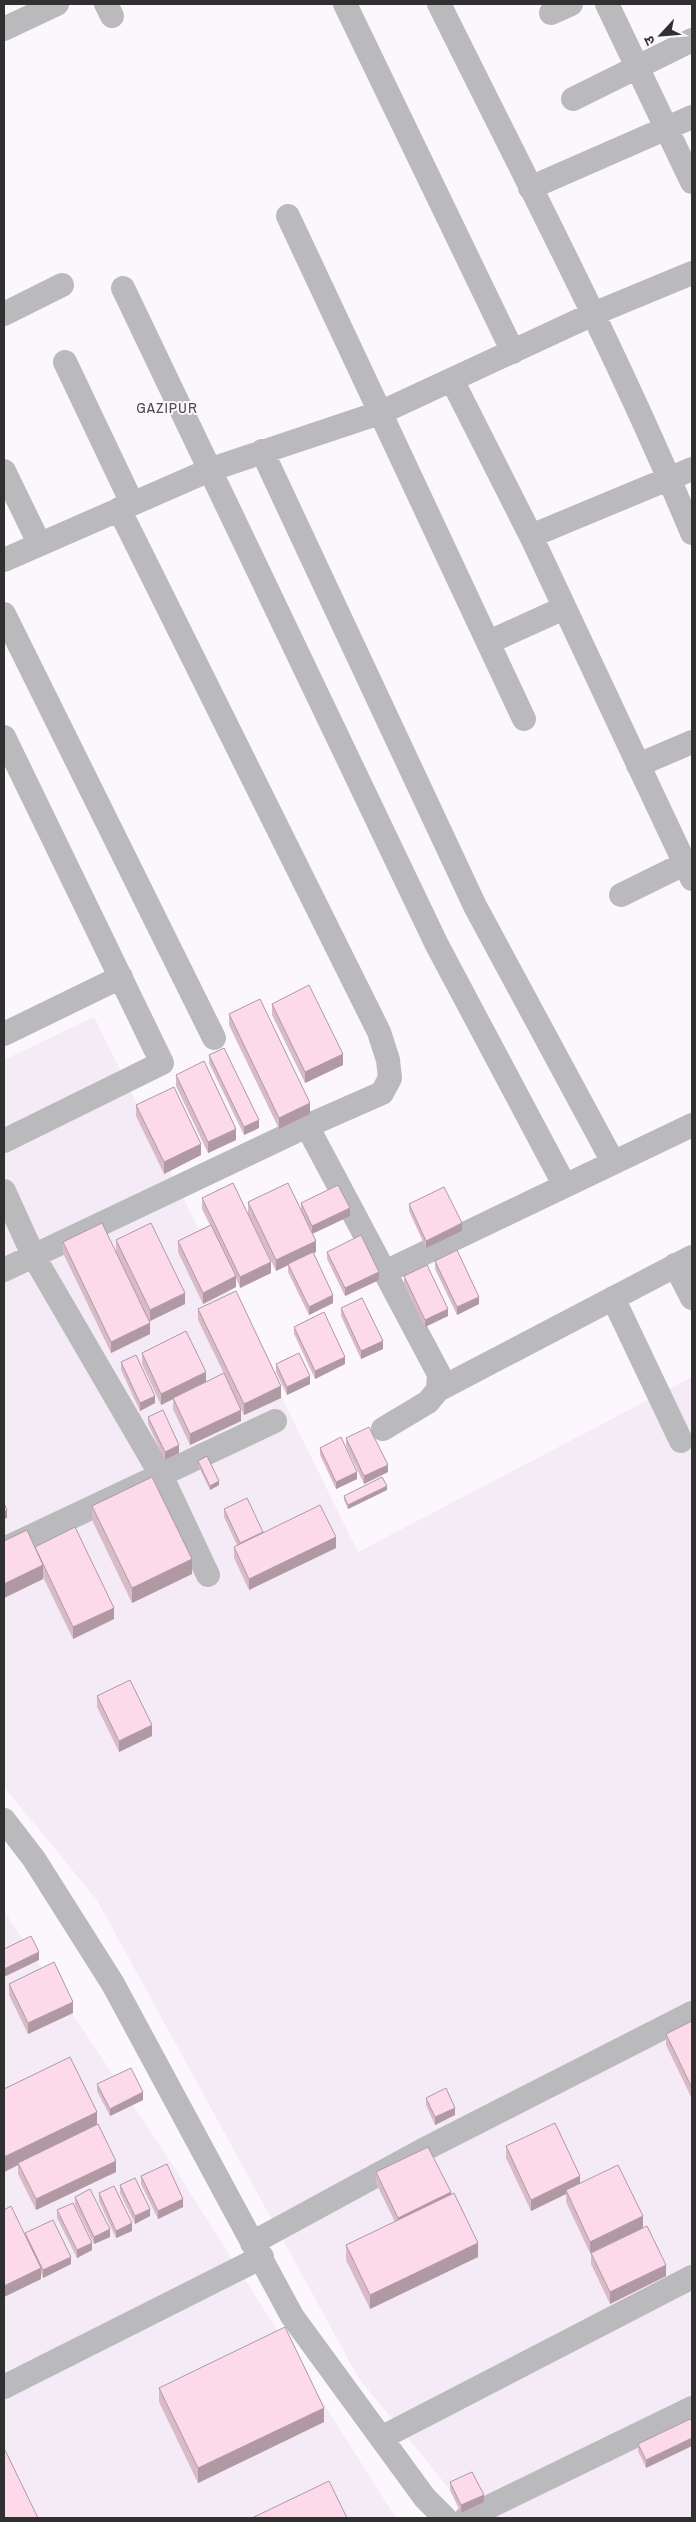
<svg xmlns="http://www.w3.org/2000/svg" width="696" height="2522" font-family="'Archivo Narrow','Noto Sans Devanagari',sans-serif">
  <rect width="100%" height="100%" fill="#fbf7fc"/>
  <path fill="#f4ebf6" d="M94,1017L358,1552L692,1377V2518H473L358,2377L97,1900L4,1787V1060Z
    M4,1911L165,2153L396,2518H4Z"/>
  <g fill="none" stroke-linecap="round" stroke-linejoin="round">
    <path stroke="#bababd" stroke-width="24" d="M106,4L112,16
      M345,4L513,352
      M439,4C526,179 617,352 692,533
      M607,4L692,182
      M551,13L571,4
      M4,29L57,4
      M573,99L692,40
      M530,188L692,117
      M288,216L524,719
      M123,288L437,945L565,1186
      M4,314L62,285
      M65,362L132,503
      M452,380L531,536L692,879
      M262,451L475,906L613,1162
      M4,471L39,543
      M531,536L692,469
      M4,560L212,469L382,412L593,314L692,273
      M4,614L214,1038
      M489,642L564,608
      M4,737L162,1063L4,1141
      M638,765L692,742
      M621,895L692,860
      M4,1034L121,977
      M307,1126L439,1374L438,1390L428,1402L383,1429
      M4,1191L33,1255L161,1475L208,1575
      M675,1265L692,1298
      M4,1270L307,1126L382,1093L390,1078L388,1060L379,1032L119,509
      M385,1272L692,1125
      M613,1298L681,1441
      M438,1390L692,1257
      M4,1549L275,1421
      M4,1820L34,1859L113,1984L292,2316L425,2498L445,2518
      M252,2243L423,2150L692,2013
      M4,2387L262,2257
      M381,2438L692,2277
      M466,2518L692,2408"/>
  </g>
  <path fill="#d9bbc8" d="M272,1004L343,1065L305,1083L272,1015Z
    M229,1014L310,1114L279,1129L229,1025Z
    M209,1055L259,1128L244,1135L209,1063Z
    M176,1075L236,1140L208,1153L176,1086Z
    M136,1105L201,1155L164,1174L136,1116Z
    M202,1198L271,1273L240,1288L236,1278V1287L203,1304L178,1252V1241L210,1225L202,1209Z
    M248,1202L301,1210V1203L350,1216L312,1234L316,1252L313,1253L333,1303L309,1315L288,1272V1265L276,1271L248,1214Z
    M409,1204L462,1231L426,1248L409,1211Z
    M116,1240L185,1304L150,1321V1334L111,1353L63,1253V1242L116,1251Z
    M327,1252L379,1280L345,1296L327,1259Z
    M435,1261L479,1304L457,1315L435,1269Z
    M404,1276L448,1316L425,1327L404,1284Z
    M341,1308L383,1349L361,1359L341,1316Z
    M198,1309L281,1398L244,1415L198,1320Z
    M294,1327L345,1364L315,1379L294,1334Z
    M142,1353L206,1382L241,1421L190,1445L173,1409V1399L161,1405L142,1364Z
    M121,1362L155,1403L140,1411L121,1370Z
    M276,1364L310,1384L287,1395L276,1372Z
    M148,1417L179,1453L165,1460L148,1424Z
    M346,1438L388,1472L364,1484L346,1446Z
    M320,1448L357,1479L336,1489L320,1455Z
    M198,1461L219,1485L210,1490L198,1465Z
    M387,1490L348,1509L344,1500V1496Z
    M92,1506L192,1574L132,1603L92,1520Z
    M224,1509L263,1533L336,1548L249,1590L234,1558V1547L237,1545L224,1517Z
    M4,1541L35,1547L114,1619L73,1639L43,1577V1579L4,1598Z
    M97,1696L152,1736L119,1752L97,1707Z
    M9,1984L73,2013L28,2034L9,1995Z
    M692,2021V2099L666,2045V2034Z
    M97,2084L143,2100L110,2116L97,2091Z
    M4,2089L97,2125L116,2172L36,2210L18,2174V2165L4,2172Z
    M426,2098L455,2115L435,2125L426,2105Z
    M506,2146L580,2183L643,2228L590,2253L566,2202V2194L531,2211L506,2158Z
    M376,2172L451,2195L478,2257L370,2309L346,2260V2245L395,2222L376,2183Z
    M141,2176L183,2207L158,2219L141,2184Z
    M120,2185L150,2216L135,2224L120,2193Z
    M99,2193L132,2231L116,2238L99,2201Z
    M75,2197L110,2237L94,2244L75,2205Z
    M4,2210L25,2236V2233L71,2264L43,2278L41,2273V2279L4,2297Z
    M57,2210L92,2250L77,2258L57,2218Z
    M591,2253L666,2276L610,2304L591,2264Z
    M159,2388L324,2422L198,2483L159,2402Z
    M690,2419L646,2468L638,2451V2444Z
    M450,2482L484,2502L461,2513L450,2490Z"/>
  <path fill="#b099a3" d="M343,1054V1065L305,1083V1072Z
    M310,1103V1114L279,1129V1118Z
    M259,1120V1128L244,1135V1127Z
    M236,1129V1140L208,1153V1142Z
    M201,1144V1155L164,1174V1162Z
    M350,1208V1216L312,1234V1226Z
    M462,1223V1231L426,1248V1241Z
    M316,1241V1252L276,1271V1260Z
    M271,1262V1273L240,1288V1277Z
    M379,1272V1280L345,1296V1288Z
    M236,1276V1287L203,1304V1293Z
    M185,1293V1304L150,1321V1310Z
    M333,1295V1303L309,1315V1307Z
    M479,1297V1304L457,1315V1307Z
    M448,1309V1316L425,1327V1320Z
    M150,1323V1334L111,1353V1342Z
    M383,1341V1349L361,1359V1351Z
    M345,1357V1364L315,1379V1371Z
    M206,1372V1383L161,1405V1394Z
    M310,1376V1384L287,1395V1387Z
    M281,1386V1398L244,1415V1404Z
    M155,1396V1403L140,1411V1403Z
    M241,1410V1421L190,1445V1434Z
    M179,1445V1453L165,1460V1452Z
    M388,1465V1472L364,1484V1476Z
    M357,1472V1479L336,1489V1482Z
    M219,1481V1485L210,1490V1486Z
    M387,1486V1490L348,1509V1505Z
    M7,1510V1518L4,1519V1512Z
    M336,1537V1548L249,1590V1579Z
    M192,1559V1574L132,1603V1588Z
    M43,1565V1579L4,1598V1584Z
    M114,1608V1619L73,1639V1627Z
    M152,1725V1736L119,1752V1741Z
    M39,1952V1960L4,1977V1969Z
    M73,2002V2013L28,2034V2023Z
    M143,2092V2100L110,2116V2109Z
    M455,2108V2115L435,2125V2117Z
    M97,2112V2127L18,2163V2165L4,2172V2157Z
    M116,2161V2172L36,2210V2199Z
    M580,2176V2187L566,2190V2194L531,2211V2200Z
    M451,2192V2204L398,2229V2218Z
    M183,2199V2207L158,2219V2211Z
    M150,2209V2216L135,2224V2216Z
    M643,2216V2228L590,2253V2242Z
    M132,2223V2231L116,2238V2231Z
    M110,2229V2237L94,2244V2237Z
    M92,2243V2250L77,2258V2250Z
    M478,2243V2257L370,2309V2295Z
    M71,2257V2264L43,2278V2270Z
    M666,2265V2276L610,2304V2292Z
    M41,2268V2279L4,2297V2286Z
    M324,2408V2422L198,2483V2468Z
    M692,2438V2446L646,2468V2460Z
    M484,2495V2502L461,2513V2505Z"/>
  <path fill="#fcdae9" stroke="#b099a3" d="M309,985L343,1054L305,1072L272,1004Z
    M260,999L310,1103L279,1118L229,1014Z
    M224,1048L259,1120L244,1127L209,1055Z
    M204,1061L236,1129L208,1142L176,1075Z
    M174,1087L201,1144L164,1162L136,1105Z
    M233,1183L271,1262L240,1277L202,1198Z
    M288,1183L316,1241L276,1260L248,1202Z
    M338,1185L350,1208L312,1226L301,1203Z
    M444,1187L462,1223L426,1241L409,1204Z
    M102,1223L150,1323L111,1342L63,1242Z
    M151,1223L185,1293L150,1310L116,1240Z
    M211,1225L236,1276L203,1293L178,1241Z
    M361,1235L379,1272L345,1288L327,1252Z
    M457,1250L479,1297L457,1307L435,1261Z
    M313,1252L333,1295L309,1307L288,1264Z
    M427,1265L448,1309L425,1320L404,1276Z
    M236,1291L281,1386L244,1404L198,1309Z
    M362,1298L383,1341L361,1351L341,1308Z
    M324,1312L345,1357L315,1371L294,1327Z
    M186,1331L206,1372L161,1394L142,1353Z
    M299,1353L310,1376L287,1387L276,1364Z
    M136,1355L155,1396L140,1403L121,1362Z
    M224,1373L241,1410L190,1434L173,1398Z
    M163,1410L179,1445L165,1452L148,1417Z
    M369,1427L388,1465L364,1476L346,1438Z
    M341,1437L357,1472L336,1482L320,1448Z
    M207,1456L219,1481L210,1486L198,1461Z
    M152,1477L192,1559L132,1588L92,1506Z
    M382,1477L387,1486L348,1505L344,1496Z
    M247,1498L263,1532L240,1543L224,1509Z
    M4,1503L7,1510L4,1512Z
    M320,1505L336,1537L249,1579L234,1547Z
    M75,1527L114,1608L73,1627L35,1547Z
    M27,1530L43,1565L4,1584V1541Z
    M130,1680L152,1725L119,1741L97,1696Z
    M31,1936L39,1952L4,1969V1949Z
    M54,1962L73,2002L28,2023L9,1984Z
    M692,2021V2088L666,2034Z
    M70,2057L97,2112L4,2157V2089Z
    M131,2068L143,2092L110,2109L97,2084Z
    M446,2088L455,2108L435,2117L426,2098Z
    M555,2123L580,2176L531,2200L506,2146Z
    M98,2124L116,2161L36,2199L18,2163Z
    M428,2147L451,2192L398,2218L376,2172Z
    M167,2164L183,2199L158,2211L141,2176Z
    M618,2165L643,2216L590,2242L566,2190Z
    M135,2178L150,2209L135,2216L120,2185Z
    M114,2186L132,2223L116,2231L99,2193Z
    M90,2189L110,2229L94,2237L75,2197Z
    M454,2193L478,2243L370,2295L346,2245Z
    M73,2203L92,2243L77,2250L57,2210Z
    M11,2206L41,2268L4,2286V2210Z
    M53,2220L71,2257L43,2270L25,2233Z
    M647,2226L666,2265L610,2292L591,2253Z
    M285,2327L324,2408L198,2468L159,2388Z
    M690,2419L692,2422V2438L646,2460L638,2444Z
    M4,2450H5L38,2518H4Z
    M472,2472L484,2495L461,2505L450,2482Z
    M329,2481L347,2518H252Z"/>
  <g text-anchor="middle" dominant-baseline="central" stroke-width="4" stroke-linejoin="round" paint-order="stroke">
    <g font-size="15" letter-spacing="1" fill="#4f4c50" stroke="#fbf7fc">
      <text x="167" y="407">GAZIPUR</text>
    </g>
  </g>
  <rect width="696" height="2522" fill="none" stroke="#313031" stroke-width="10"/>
  <g transform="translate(661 35) rotate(244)" stroke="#fbf7fc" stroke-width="4" paint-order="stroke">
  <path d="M0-4L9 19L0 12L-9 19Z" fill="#313031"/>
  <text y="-8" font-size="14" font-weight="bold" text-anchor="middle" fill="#313031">उ</text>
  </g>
</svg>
